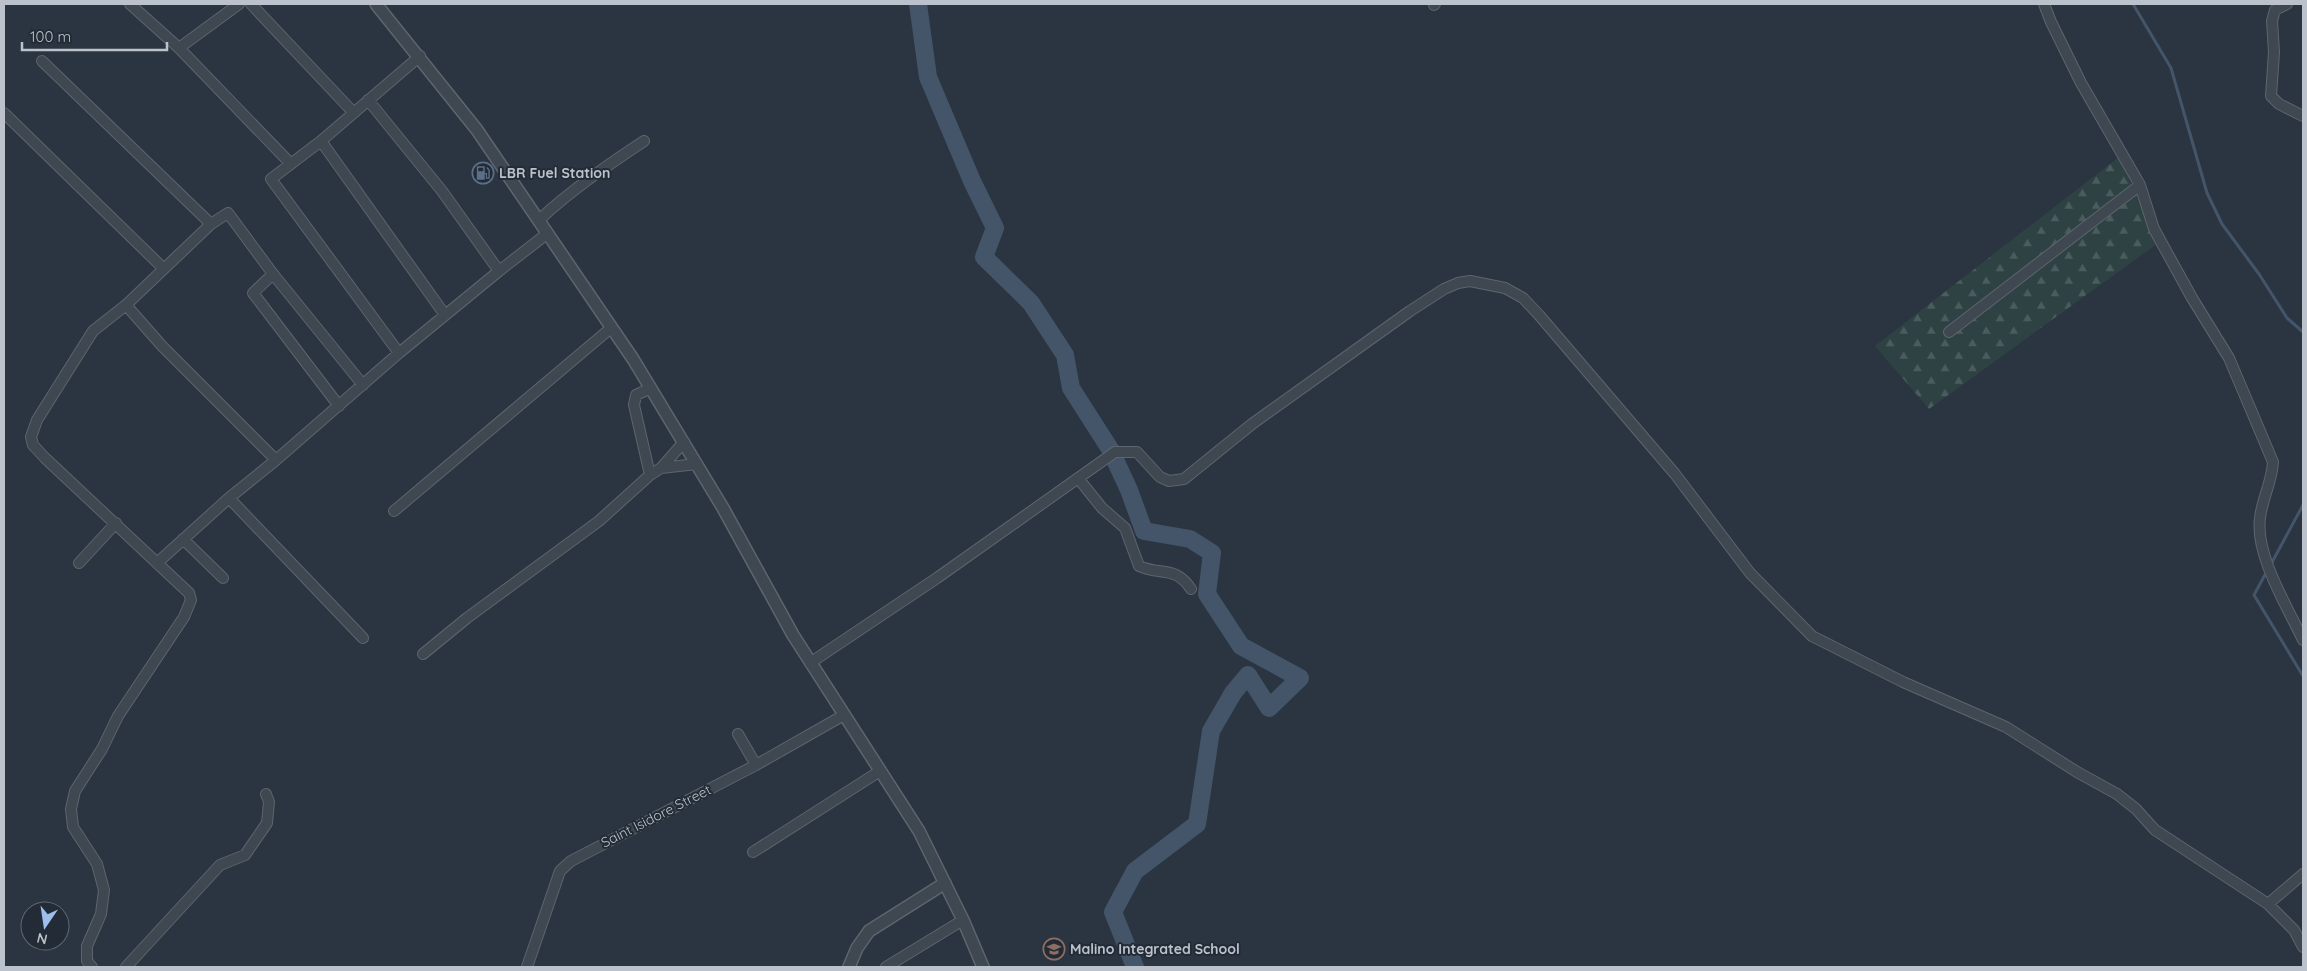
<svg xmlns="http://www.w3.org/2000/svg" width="2307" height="971" font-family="Quicksand,sans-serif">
  <defs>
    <pattern id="forest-firs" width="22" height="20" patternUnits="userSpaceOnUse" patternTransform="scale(1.25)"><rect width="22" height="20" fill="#2e4243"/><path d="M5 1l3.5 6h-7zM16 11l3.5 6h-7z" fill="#4a5c5d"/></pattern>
  </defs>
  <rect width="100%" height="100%" fill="#2b3541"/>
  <path fill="url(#forest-firs)" d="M2119,157L2158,243L1929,409L1875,346Z"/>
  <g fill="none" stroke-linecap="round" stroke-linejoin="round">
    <path stroke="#445569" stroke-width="3" d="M2133,4L2171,68L2207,193L2222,224L2259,274L2287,318L2303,332
      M2270,566L2303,505
      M2267,571L2254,595L2303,676"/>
    <path stroke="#445569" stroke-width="18" d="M918,4L928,77L972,181L995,228L984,257L1031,303L1065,355L1071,388L1110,449L1129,490L1144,531L1190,539L1212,553L1207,594L1241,646L1300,678L1269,708L1248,675L1233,693L1211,731L1197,824L1135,871L1113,912L1135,967"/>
    <g stroke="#5d656e" stroke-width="12">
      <path id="minor" d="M130,4L179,48L290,163
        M251,4L353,112
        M2044,4L2051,22L2081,83L2140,185L2154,229L2192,298L2229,358L2273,462C2272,482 2262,499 2260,518C2255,555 2287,606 2303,640
        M2287,4L2275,10L2272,21L2274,52L2271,96L2279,104L2303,116
        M1434,5L1435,4
        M179,48L239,4
        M420,56L321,141L271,179L399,353L499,271L548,233
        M42,61L211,224
        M368,100L442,191L499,271
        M4,113L163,268
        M321,141L445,315
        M539,220C571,190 608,165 644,141
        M273,274L253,293L339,406
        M126,305L93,331L37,420L31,437L33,445L45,458L157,563L229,498L276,460
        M1949,332L2140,185
        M363,385L273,274L228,213L211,224L126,305L162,346L276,460L399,353
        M661,468L684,442
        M650,475L634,405L636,395L651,388
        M1078,478L1102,508L1125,528L1139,566C1161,576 1175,565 1191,589
        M229,498L363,638
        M394,511L611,328
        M183,539L223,578
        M79,563L116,523
        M423,654L467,618L599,521L650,475L661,468L697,464
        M810,663L937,578L1115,452H1137L1160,477L1169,481L1184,479L1252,424L1410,311L1444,289L1458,283L1470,281L1505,288L1523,298L1539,315L1675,474L1750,573L1812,636L1903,682L2006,727L2077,772L2117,794L2136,809L2155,830L2268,904L2294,930L2303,947
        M738,734L756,765
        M753,852L880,771
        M2268,904L2303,874
        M92,967L87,961V946L101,914L104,890L97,864L73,827L71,809L75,791L102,749L118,716L184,617L191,600L189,593L157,563
        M126,967L220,865L245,855L267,823L269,802L266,794
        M527,967L560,871L571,861L756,765L844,715
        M886,967L963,920"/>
    </g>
    <g stroke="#5d656e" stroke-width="14">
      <path id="tertiary" d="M376,4L477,130L633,359L723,508L793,635L919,831L963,920L983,967
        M849,967L857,948L869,931L945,883"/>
    </g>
    <use href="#minor" stroke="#3f4751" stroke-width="10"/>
    <use href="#tertiary" stroke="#3f4751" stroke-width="11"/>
  </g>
  <defs>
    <g id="fuel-ring" transform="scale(1.125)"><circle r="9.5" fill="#232c36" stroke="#5c6f8a" stroke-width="1.5"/><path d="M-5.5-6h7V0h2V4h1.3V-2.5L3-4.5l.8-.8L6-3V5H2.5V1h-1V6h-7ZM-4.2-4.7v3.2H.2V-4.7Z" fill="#5c6f8a"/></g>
    <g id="school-ring" transform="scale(1.125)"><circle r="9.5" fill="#232c36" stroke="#8d6e63" stroke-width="1.5"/><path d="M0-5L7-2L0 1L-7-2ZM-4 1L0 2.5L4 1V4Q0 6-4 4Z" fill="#8d6e63"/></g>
  </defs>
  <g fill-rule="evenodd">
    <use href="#fuel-ring" x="483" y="173"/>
    <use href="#school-ring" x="1054" y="949"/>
  </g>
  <g text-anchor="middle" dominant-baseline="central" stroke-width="4" stroke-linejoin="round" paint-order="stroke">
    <g font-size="14" font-weight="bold" fill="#bcc2cb" stroke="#232c36" text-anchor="start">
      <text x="499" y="173">LBR Fuel Station</text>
      <text x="1070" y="949">Malino Integrated School</text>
    </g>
    <g font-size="14" fill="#bcc2cb" stroke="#232c36">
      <text transform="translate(656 816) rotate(-27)">Saint Isidore Street</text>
    </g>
  </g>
  <rect width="2307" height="971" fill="none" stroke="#bcc2cb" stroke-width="10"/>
  <g transform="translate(45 926) rotate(193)"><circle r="24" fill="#232c36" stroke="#606872"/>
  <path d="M0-4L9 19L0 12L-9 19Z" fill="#9ebfed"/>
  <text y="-8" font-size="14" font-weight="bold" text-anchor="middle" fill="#bcc2cb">N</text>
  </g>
  <path d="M22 42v8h145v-8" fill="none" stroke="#bcc2cb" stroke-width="2.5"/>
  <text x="30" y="42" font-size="15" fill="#bcc2cb" stroke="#232c36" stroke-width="4" paint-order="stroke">100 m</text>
</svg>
